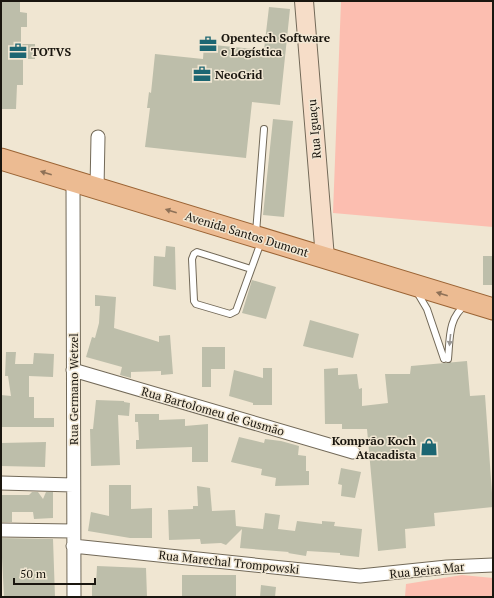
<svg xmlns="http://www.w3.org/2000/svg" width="494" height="598" font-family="'PT Serif',serif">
  <rect width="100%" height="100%" fill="#f0e6d2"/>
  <path fill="#fcbeb0" d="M341,1H493V227L333,213Z
    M462,575L493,578V597H405L406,584Z"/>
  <path fill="#bdbeaa" d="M1,1H20V12L27,13V27H21V44H35V59H23V85H17L16,109H1Z
    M269,7L290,9L280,105L252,102L246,158L145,147L150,108H147L149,92L151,93L155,54L203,59L204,44L264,50Z
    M273,119L293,121L284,217L263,215Z
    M166,246L175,247L176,290L153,286L154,256L165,257Z
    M483,256H493V285H483Z
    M252,280L276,287L266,319L242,313Z
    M95,295L116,297L114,328L159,342V336L170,335L173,374L161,375V371L131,372V378L120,375L122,367L86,357L92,337L95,338L99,323L100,306H95Z
    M310,320L359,334L353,358L303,346Z
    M202,347H225V369H211V387H202Z
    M6,352H16L15,364H33L34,353L54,354L53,377L29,376V397H34V418H54V427H1V395L11,396L8,376H5Z
    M467,361L470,396L485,395L493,507L434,513L435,526L405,529L406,548L378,551L367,429H342V424H325L324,369L338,368V375L357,374L359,389L362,388V406L388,403L385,374H410L411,366Z
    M263,368H272V405H253V403L229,396L234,370L263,378Z
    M96,400L124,401V402L130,403L129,416L118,415L120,465L91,466L90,429H93Z
    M135,414H159V420L185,419V426L208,424V462H192V447L136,449V440H139L138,422H135Z
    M239,437L264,443L265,439L281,441L299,446L298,455L306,456V471H309V485L275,486L276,478L261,475L262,469L231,462Z
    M46,442L45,467L1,466V443Z
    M341,468L361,472L355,498L341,496L342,485L338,484Z
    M109,485H131V509L152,508V538H130L88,531L91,512L109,516Z
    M197,486L210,488L212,511L235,510L236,526L263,529L265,513L280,515L278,529L295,531L297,521L322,524V521L335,522L334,526L362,529L359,557L340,555V553L307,551L306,556L288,553L289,552L240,548L242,529L226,545L221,543L201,544L200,539L169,540L168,510L193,509V506H198Z
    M32,492H38L43,499L46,492H53V518L34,519L33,512H12V522H1V495H29Z
    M1,538L53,539L55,597H4Z
    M97,566L146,568L147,597H92V585H96Z
    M182,575H236V597H182Z
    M261,585L276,587L275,597H260Z"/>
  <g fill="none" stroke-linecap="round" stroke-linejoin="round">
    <g stroke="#726958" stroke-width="8">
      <path id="lane" d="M256,233L264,129
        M251,269L197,252L194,254L192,259L194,301L196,304L230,314L236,311L261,242
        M417,292L427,309L444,359
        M448,359C450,339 448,317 466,305"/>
    </g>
    <g stroke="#726958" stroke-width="15">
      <path id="street" d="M73,181L74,597
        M97,188L98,137
        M73,370L353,452
        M1,483L73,485
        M1,530L73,531
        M73,546L360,576L447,567L493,565"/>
    </g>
    <g stroke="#726958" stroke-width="20">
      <path id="secondary" d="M304,1L325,258"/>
    </g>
    <g stroke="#9b6435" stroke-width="23">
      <path id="primary" d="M1,159L493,309"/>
    </g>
    <use href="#lane" stroke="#fff" stroke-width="6"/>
    <use href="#street" stroke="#fff" stroke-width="13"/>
    <use href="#secondary" stroke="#f6ddc8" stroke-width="18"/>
    <use href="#primary" stroke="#ecbb92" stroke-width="21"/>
  </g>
  <defs><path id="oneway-solid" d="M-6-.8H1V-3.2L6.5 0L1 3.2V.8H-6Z"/></defs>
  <g fill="#8e7157">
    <use href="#oneway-solid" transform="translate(46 173) rotate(-163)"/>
    <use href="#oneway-solid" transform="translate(171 211) rotate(-163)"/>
    <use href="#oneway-solid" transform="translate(442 294) rotate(-163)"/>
  </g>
  <use fill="#989693" href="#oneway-solid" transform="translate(450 340) rotate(96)"/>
  <defs>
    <g id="office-bare" transform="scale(1.38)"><path d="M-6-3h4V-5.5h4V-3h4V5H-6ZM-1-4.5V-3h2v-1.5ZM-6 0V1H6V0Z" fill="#1c6672" stroke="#f0e6d2" stroke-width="2.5" paint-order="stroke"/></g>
    <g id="shop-bare" transform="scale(1.38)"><path d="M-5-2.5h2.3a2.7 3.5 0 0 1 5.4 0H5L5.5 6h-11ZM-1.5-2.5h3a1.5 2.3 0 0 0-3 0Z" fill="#1c6672" stroke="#f0e6d2" stroke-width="2.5" paint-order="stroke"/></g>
  </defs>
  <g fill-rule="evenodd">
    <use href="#office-bare" x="208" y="44"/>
    <use href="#office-bare" x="18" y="51"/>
    <use href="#office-bare" x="202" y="74"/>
    <use href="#shop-bare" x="429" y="447"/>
  </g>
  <g text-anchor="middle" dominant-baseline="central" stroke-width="3" stroke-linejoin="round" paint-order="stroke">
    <g font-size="12" font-weight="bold" fill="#1a160f" stroke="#f0e6d2" text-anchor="start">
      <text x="221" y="37">Opentech Software<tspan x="221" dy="14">e Logística</tspan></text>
      <text x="31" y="51">TOTVS</text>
      <text x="215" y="74">NeoGrid</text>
      <text x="416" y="440" text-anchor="end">Komprão Koch<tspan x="416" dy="14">Atacadista</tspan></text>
    </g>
    <g font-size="12" fill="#1a160f" stroke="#f0e6d2">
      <text transform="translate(314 129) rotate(-95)">Rua Iguaçu</text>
      <text transform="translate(247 234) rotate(17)">Avenida Santos Dumont</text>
      <text transform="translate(73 389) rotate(-90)">Rua Germano Wetzel</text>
      <text transform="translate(213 411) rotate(16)">Rua Bartolomeu de Gusmão</text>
      <text transform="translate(229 562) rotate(6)">Rua Marechal Trompowski</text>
      <text transform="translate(427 570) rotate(-6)">Rua Beira Mar</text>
    </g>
  </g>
  <rect width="494" height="598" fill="none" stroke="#1a160f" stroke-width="4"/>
  <path d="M14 578v6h81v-6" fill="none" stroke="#1a160f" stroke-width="2"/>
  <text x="20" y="578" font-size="12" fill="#1a160f" stroke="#f0e6d2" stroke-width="3" paint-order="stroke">50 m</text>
</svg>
